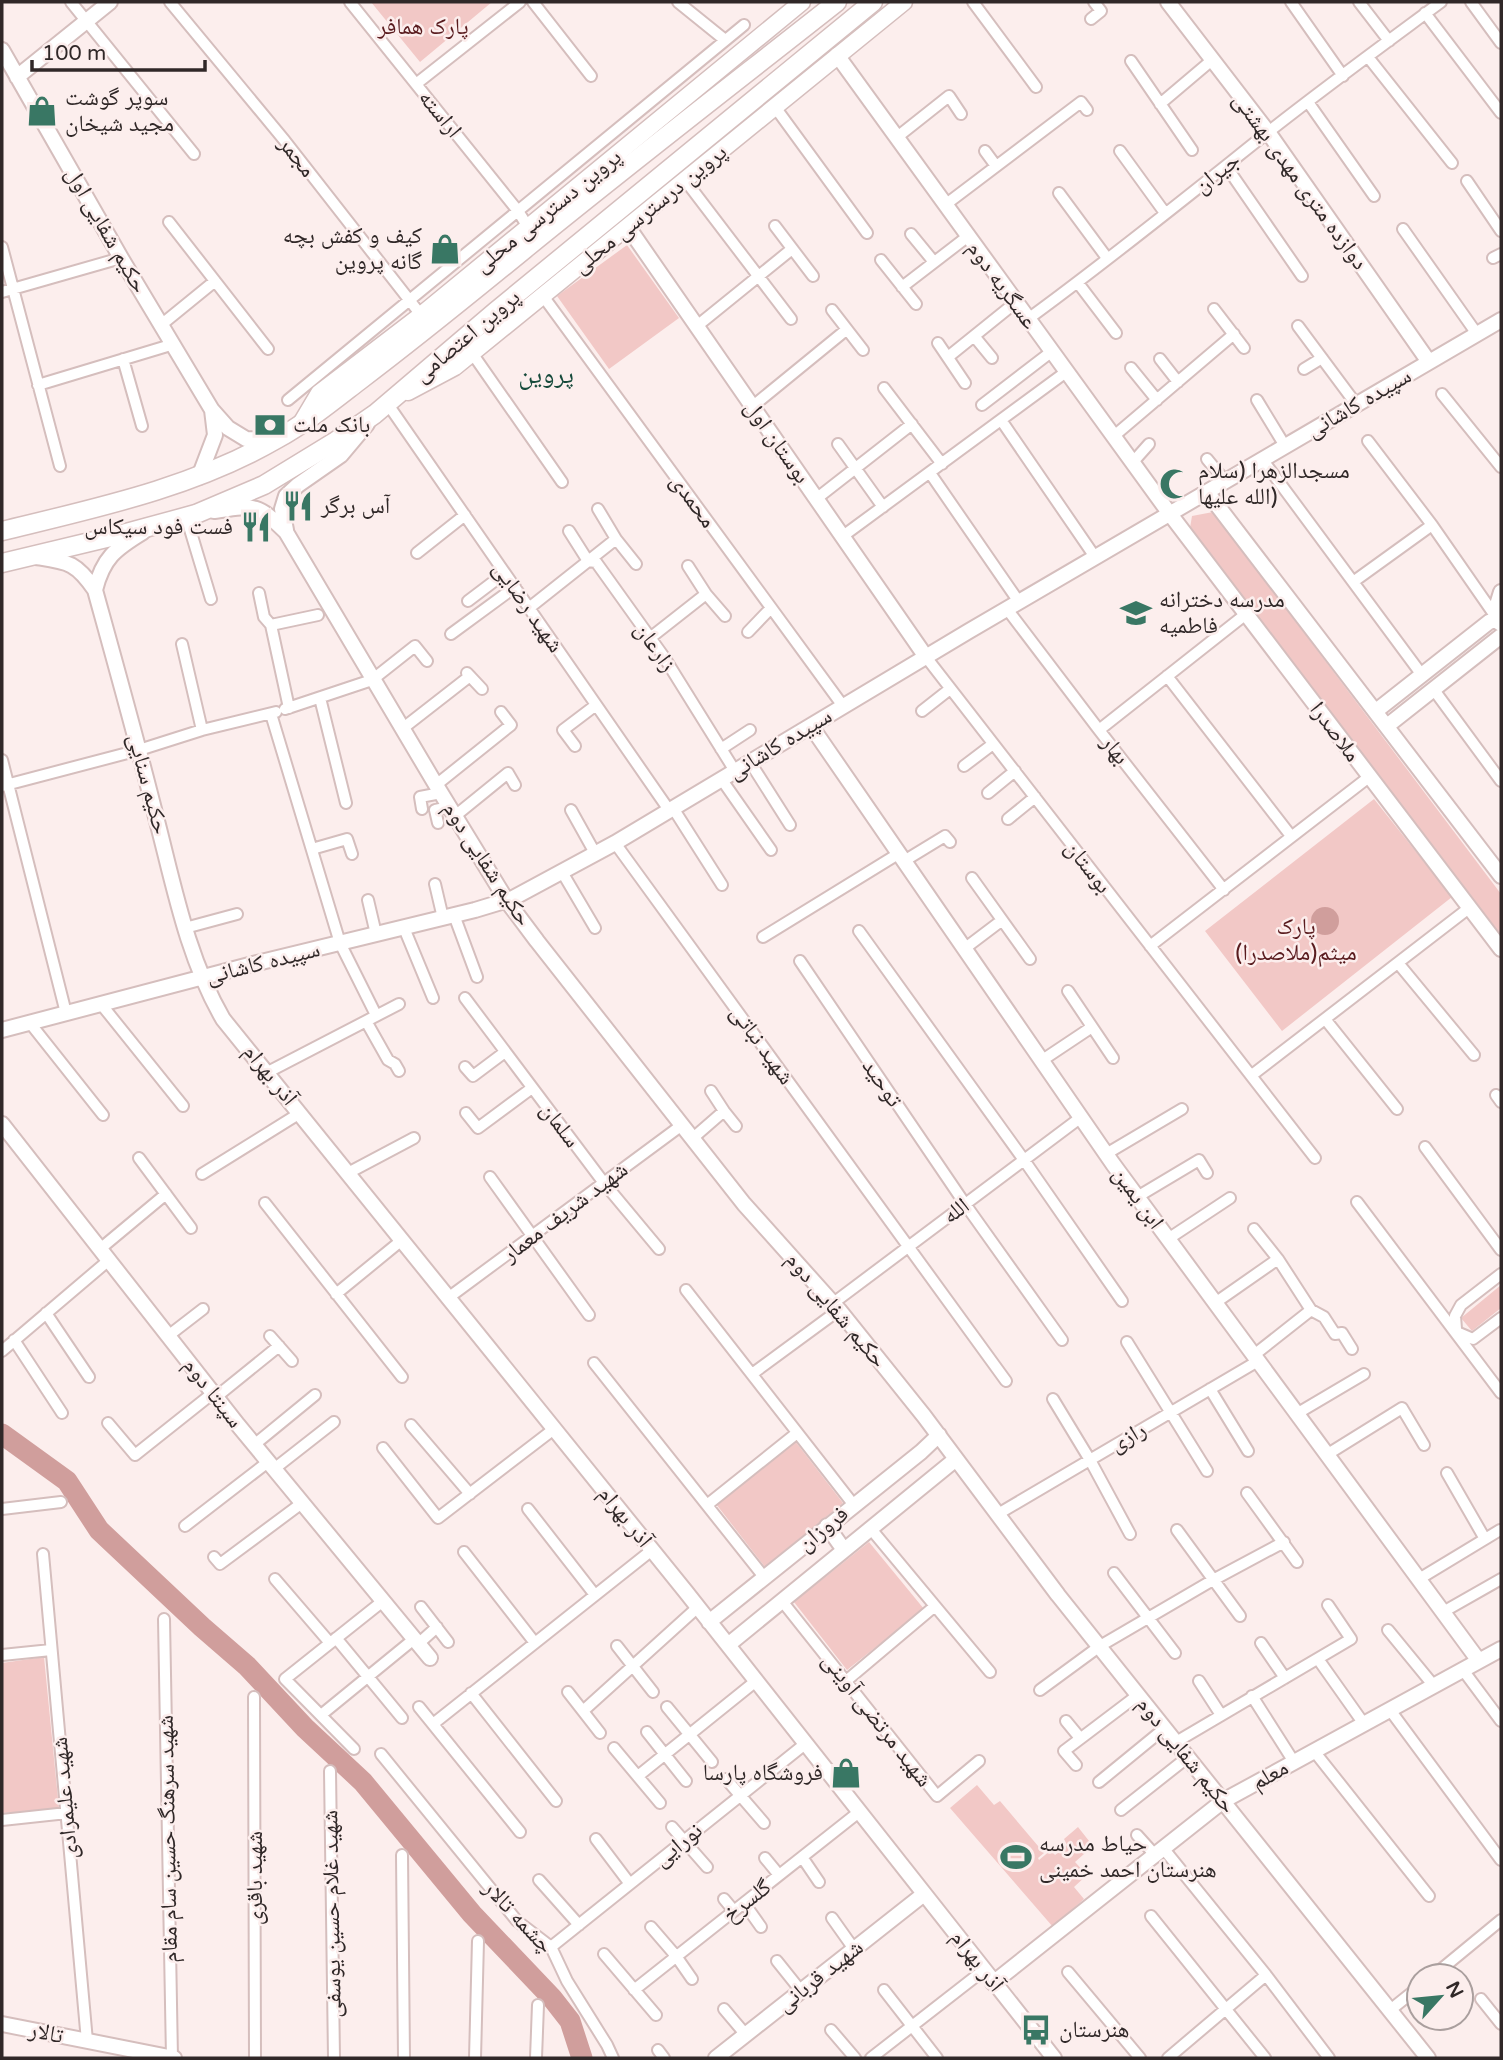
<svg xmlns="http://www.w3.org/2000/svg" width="1503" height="2060" font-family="'Varela Round','Noto Naskh Arabic',sans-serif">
  <rect width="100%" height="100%" fill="#fceeed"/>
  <path fill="#f2c8c6" d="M371,2H492L420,62Z
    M627,245L679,318L609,369L557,296Z
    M1213,512L1501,894V935L1190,528L1192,516Z
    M1374,799L1452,897L1282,1031L1205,931Z
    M1501,1285V1308L1472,1331L1461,1318Z
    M795,1441L843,1503L765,1567L716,1504Z
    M869,1542L924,1609L847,1670L794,1602Z
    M44,1657L59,1809L2,1813V1663Z
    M977,1785L994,1805L1000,1801L1044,1853L1038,1858L1039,1860L1051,1850L1055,1855L1067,1845L1064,1839L1078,1827L1093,1846L1075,1862L1087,1875L1074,1887L1084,1899L1053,1927L950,1808Z"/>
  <path fill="#d09e9c" d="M1311 921a14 14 0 1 1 28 0a14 14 0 1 1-28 0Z"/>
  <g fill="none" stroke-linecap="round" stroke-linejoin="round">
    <path stroke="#d09e9c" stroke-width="21" d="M2,1434L67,1481L99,1530L202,1627L247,1666L305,1728L363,1782L472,1914L552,1998L570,2021L582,2058"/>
    <g stroke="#d5bebd" stroke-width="14">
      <path id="minor" d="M71,2L194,154
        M170,2L285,141L421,315
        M350,2L518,211L528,227
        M533,2L591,76
        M678,2L725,40
        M973,2L1036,87
        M1291,2L1343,76
        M1359,2L1389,41
        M1471,2L1501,43
        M1425,13L1501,113
        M1091,19L1101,11L1094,2
        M1368,57L1452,163
        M1131,61L1192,150
        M416,84L520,2
        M1308,102L1374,196
        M1160,104L1212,60
        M775,107L867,233
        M896,138L949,96L961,114
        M985,151L996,166
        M1120,151L1165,213
        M1226,166L1302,276
        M685,180L791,319
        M1467,181L1501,231
        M1059,193L1107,258
        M945,205L1081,102L1087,110
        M169,222L268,349
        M775,226L813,276
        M1403,229L1477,334
        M911,234L934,262
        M2,247L60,466
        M1493,258L1501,254
        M881,260L916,304
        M1078,283L1116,333
        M902,287L967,237
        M2,292L121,258
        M543,296L843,706
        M1214,309L1244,348
        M832,310L863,350
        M1028,319C1109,260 1188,196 1267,133C1324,88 1383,45 1441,2
        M161,325L215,281
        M697,326L792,249
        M1298,326L1356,404
        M974,336L992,358
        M938,343L965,383
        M472,353L562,482
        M948,357L1015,303
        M123,359L142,426
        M1160,359L1178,382
        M1131,368L1157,400
        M1304,369L1322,358
        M38,385L174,344
        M884,388L942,464
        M1442,394L1501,467
        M288,400L744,25
        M1257,400L1285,446
        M387,403L669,810
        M982,405L1051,352
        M753,406L846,330
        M1001,420L1095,557
        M1114,436L1234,334
        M1368,441L1432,525L1498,620
        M838,444L883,507
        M1207,459L1225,481
        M1262,459L1422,675
        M1133,462L1149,444
        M930,473L1019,602
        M816,499L912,424
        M598,509L616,539L636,564
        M186,516L211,599
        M569,531L588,561L596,562L664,657L735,771
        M843,536L1066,372
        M417,553L465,515
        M688,566L706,594L725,616
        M1353,582L1432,525
        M259,593L264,617L271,625
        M468,601L505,573
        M529,608L616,539
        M1007,609L1099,730L1224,890
        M748,632L771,608
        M451,634L515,587
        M650,638L706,594
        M182,644L202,730
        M926,657L1315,1158
        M467,673L482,689
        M1167,676L1291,836
        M1434,690L1501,781
        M320,698L346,803
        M289,708L271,625L318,615
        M285,709L372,680L415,646L427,661
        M922,711L950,689
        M271,714L340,943L376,1015
        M402,729L470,676
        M1099,730L1246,614
        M575,746L563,730L596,705
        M721,749L750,730
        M2,760L66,1013
        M750,762L790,825
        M964,766L993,744
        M722,780L771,850
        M436,785L511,725L501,712
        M2,786L139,750L202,730L276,712
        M988,793L1015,771
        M673,808L722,885
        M422,809L420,797L441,793
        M571,810L595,853
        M455,816L508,773L515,785
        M1008,819L1035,797
        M438,823L435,810L450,807
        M615,843L1006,1381
        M312,849L347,839L352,854
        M904,861L945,836L950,842
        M562,872L595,928
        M972,878L1030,959
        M435,884L443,918
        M368,900L376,934
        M454,915L477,977
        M185,928L237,914
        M404,928L433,998
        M859,931L1024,1160L1122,1301
        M763,937L898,854
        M1150,946L1369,777
        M964,949L1001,921
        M800,961L965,1204L1062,1340
        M1398,963L1474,1055
        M1068,991L1113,1058
        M465,998L604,1183L659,1249
        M101,1004L183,1106
        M1325,1019L1397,1109
        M366,1021L388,1060L395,1064L399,1071
        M30,1023L103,1115
        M1041,1061L1092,1027
        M465,1067L473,1076L505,1052
        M268,1072L399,1004
        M1252,1075L1469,908
        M711,1091L724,1111
        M1496,1095L1501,1102
        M466,1113L478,1128L532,1088
        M693,1138L724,1111L736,1126
        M1425,1147L1501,1250
        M1106,1154L1182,1109
        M139,1158L191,1228
        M348,1173L414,1138
        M202,1174L300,1113
        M490,1177L589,1315
        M1137,1197L1199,1160L1207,1173
        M1357,1202L1501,1393
        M265,1203L402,1377
        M1254,1229L1278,1259L1311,1310L1324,1317L1335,1334L1342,1333L1352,1349
        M1168,1239L1230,1198
        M100,1249L166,1194
        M686,1290L853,1504
        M336,1294L402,1240
        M448,1298L682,1125
        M1215,1303L1278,1259
        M832,1304L1080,1118
        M46,1313L89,1377
        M1456,1329L1455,1316L1461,1305L1501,1274
        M1459,1333L1473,1339L1501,1318
        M168,1336L203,1309
        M270,1336L292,1361
        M14,1340L62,1413
        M1127,1342L1207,1471
        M2,1351L109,1260
        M1254,1355L1311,1310
        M594,1363L764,1577
        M752,1374L839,1310
        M1210,1389L1248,1451
        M216,1397L279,1346
        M1053,1399L1090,1460L1130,1534
        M1298,1413L1364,1374
        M108,1423L135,1455L213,1393
        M411,1425L470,1494
        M254,1445L315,1395
        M383,1448L438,1518L554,1429
        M1328,1454L1402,1408L1424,1445
        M274,1469L334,1422
        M1447,1473L1485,1539
        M1247,1493L1297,1562
        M707,1505L797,1433
        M2,1509L61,1502
        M528,1509L595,1595
        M998,1514L1258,1361
        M185,1526L268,1462
        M871,1529L990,1672
        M1177,1530L1240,1616
        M464,1552L535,1643
        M43,1554L87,2041
        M214,1557L220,1564L302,1503
        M1114,1573L1175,1653
        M275,1579L330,1643
        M1419,1579L1500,1530
        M782,1601L937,1796L979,1761
        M421,1607L448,1642
        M1443,1612L1501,1579
        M164,1619L172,2058
        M1388,1630L1434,1686
        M336,1638L402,1718
        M1261,1643L1285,1678
        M418,1644L437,1627
        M617,1646L653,1692
        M2,1655L51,1650
        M1318,1659L1364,1724
        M1463,1670L1501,1721
        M846,1681L935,1606
        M1199,1681L1221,1715
        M1040,1690L1100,1646L1213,1580L1284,1542
        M568,1692L600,1733
        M471,1693L556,1801
        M1252,1696L1294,1762
        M254,1697L255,2058
        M419,1707L520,1832
        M667,1707L712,1762
        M1390,1710L1501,1860
        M583,1711L698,1607
        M321,1715L414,1639
        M1066,1721L1080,1738
        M433,1724L652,1550
        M647,1732L686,1781
        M1176,1742L1351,1639L1328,1605
        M614,1748L660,1803
        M354,1749L285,1679L383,1601
        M1314,1751L1429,1896
        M381,1754L517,1921L551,1947L567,1981L607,2045L613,2058
        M1076,1765L1064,1751L1138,1695
        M330,1771L334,2058
        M638,1776L756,1681
        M726,1779L764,1823
        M1099,1782L1165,1728
        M1121,1810L1188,1757
        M2,1820L67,1813
        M672,1827L707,1867
        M1137,1835L1155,1855
        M596,1839L630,1884
        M1163,1848L1266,1975L1329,2058
        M402,1855L404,2058
        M802,1857L819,1882
        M765,1858L779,1875
        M539,1880L579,1925
        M724,1899L734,1911
        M744,1903L761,1927
        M1151,1916L1265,2058
        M832,1918L854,1949
        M651,1927L676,1956L692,1979
        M551,1947L805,1744
        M604,1954L656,2015
        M777,1961L801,1991
        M1068,1972L1140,2058
        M1433,1976L1501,1920
        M634,1990L859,1812
        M884,1990L937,2058
        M1481,1999L1501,2024
        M724,2009L746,2035
        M1389,2011L1419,1987
        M831,2030L855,2058
        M658,2050L664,2058
        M475,2058L478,1941
        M536,2058L538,2005
        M871,2058L984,1970
        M1168,2058L1266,1975"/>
    </g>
    <g stroke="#d5bebd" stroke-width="18">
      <path id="tertiary" d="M1168,2L1268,132L1429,362
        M2,50L121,258L212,410L228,428L246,439L275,440
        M837,55L1170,514L1501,949
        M17,77L110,2
        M628,227L926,657
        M199,477L215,435L212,410
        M1207,492L1501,876
        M214,511C254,505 257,503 286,532L436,785L507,901L537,941L744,1204L839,1310L924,1416L1058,1595L1428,2058
        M286,530L282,509L286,496L298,485L341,455L367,424
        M36,557C68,562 76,562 95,590C116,666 137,741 156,817C174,886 187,957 223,1019L686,1592L1054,2058
        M95,590C103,558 115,549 143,532
        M1501,592L1497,605L1501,624
        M1376,711L1489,622L1495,620L1501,624
        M811,726L1113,1164L1479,1661
        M1387,726L1501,636
        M2,1030L253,964L475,910L511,899L615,843L969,631L1501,320
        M2,1124L238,1425L430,1658
        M827,1526L844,1550
        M709,1622L921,1452L939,1435
        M728,1645L956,1459
        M993,1983L1223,1801L1501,1649
        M2,2024L174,2058
        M716,2058L924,1894"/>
    </g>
    <g stroke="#d5bebd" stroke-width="19">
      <path id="secondary" d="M408,392L455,367L904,2
        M300,425L319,393L421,315L802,2"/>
    </g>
    <g stroke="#d5bebd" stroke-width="21">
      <path id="primary" d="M2,531C96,508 192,488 277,439C306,423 333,401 359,381C416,338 470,294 525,249C628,165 733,84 837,2
        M2,563L119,535L196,514L264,485L336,441L375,414L496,311L873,2"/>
    </g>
    <use href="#minor" stroke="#fff" stroke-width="10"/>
    <use href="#tertiary" stroke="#fff" stroke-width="14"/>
    <use href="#secondary" stroke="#fff" stroke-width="16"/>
    <use href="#primary" stroke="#fff" stroke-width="18"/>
  </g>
  <defs>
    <g id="shop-bare" transform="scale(2.415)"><path d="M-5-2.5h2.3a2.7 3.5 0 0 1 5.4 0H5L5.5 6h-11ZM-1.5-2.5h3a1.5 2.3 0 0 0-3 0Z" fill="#397764" stroke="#fceeed" stroke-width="2.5" paint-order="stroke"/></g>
    <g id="bank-bare" transform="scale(2.415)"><path d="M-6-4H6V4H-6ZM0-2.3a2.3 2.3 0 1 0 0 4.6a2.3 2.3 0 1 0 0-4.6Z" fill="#397764" stroke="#fceeed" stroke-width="2.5" paint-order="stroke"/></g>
    <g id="mosque-bare" transform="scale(2.415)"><path d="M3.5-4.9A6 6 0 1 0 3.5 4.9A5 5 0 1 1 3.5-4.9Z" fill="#397764" stroke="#fceeed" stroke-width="2.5" paint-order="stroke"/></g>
    <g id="restaurant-bare" transform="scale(2.415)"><path d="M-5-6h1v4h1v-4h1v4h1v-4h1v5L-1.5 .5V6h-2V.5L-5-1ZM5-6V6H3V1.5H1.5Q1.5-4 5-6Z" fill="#397764" stroke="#fceeed" stroke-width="2.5" paint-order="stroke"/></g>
    <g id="school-bare" transform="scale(2.415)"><path d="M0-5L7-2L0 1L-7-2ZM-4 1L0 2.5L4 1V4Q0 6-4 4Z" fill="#397764" stroke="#fceeed" stroke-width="2.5" paint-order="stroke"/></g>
    <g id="stadium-bare" transform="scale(2.415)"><path d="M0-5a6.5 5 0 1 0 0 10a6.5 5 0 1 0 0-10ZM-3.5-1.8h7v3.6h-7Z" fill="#397764" stroke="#fceeed" stroke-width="2.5" paint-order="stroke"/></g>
    <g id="bus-bare" transform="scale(2.415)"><path d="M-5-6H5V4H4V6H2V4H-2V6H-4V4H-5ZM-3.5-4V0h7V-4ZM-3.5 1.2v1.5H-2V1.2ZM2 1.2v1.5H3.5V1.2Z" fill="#397764" stroke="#fceeed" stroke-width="2.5" paint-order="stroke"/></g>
  </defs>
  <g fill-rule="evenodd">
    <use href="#shop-bare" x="42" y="111"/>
    <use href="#shop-bare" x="445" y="249"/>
    <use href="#bank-bare" x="270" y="425"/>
    <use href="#mosque-bare" x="1175" y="484"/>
    <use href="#restaurant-bare" x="298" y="506"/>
    <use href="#restaurant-bare" x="256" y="527"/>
    <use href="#school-bare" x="1136" y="613"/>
    <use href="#shop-bare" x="846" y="1773"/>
    <use href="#stadium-bare" x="1016" y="1857"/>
    <use href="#bus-bare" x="1036" y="2030"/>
  </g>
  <g text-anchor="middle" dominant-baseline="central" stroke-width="5" stroke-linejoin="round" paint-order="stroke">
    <g font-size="23" fill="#591b1e" stroke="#fceeed">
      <text x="423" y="27">پارک همافر</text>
      <text x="1296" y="927">پارک<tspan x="1296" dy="26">میثم(ملاصدرا)</tspan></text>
    </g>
    <g font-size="23" fill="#302828" stroke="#fceeed" text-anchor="start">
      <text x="65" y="98">سوپر گوشت<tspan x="65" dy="26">مجید شیخان</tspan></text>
      <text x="422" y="236" text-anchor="end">کیف و کفش بچه<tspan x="422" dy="26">گانه پروین</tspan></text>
      <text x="293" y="425">بانک ملت</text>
      <text x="1198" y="471">مسجدالزهرا (سلام<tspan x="1198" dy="26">الله علیها)</tspan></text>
      <text x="321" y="506">آس برگر</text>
      <text x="233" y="527" text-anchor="end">فست فود سیکاس</text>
      <text x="1159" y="600">مدرسه دخترانه<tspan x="1159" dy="26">فاطمیه</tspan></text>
      <text x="823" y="1773" text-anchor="end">فروشگاه پارسا</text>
      <text x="1039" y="1844">حیاط مدرسه<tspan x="1039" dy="26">هنرستان احمد خمینی</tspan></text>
      <text x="1059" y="2030">هنرستان</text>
    </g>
    <g font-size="23" fill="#302828" stroke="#fceeed">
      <text transform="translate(440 114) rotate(51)">اراسته</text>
      <text transform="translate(297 157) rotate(52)">مجمر</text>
      <text transform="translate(1217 173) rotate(-38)">جیران</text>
      <text transform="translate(1300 181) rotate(54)">دوازده متری مهدی بهشتی</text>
      <text transform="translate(650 209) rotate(-39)">پروین درسترسی محلی</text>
      <text transform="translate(548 211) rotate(-39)">پروین دسترسی محلی</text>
      <text transform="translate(106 230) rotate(60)">حکیم شفایی اول</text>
      <text transform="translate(1002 285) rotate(54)">عسگریه دوم</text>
      <text transform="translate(467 336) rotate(-40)">پروین اعتصامی</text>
      <text transform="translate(1359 403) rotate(-30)">سپیده کاشانی</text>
      <text transform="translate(777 442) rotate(55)">بوستان اول</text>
      <text transform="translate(693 501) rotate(54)">محمدی</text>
      <text transform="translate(528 607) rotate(55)">شهید رضایی</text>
      <text transform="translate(655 647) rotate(55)">زارعان</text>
      <text transform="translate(1335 732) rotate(53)">ملاصدرا</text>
      <text transform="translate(780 744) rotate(-31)">سپیده کاشانی</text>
      <text transform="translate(1115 750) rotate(52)">بهار</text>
      <text transform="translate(148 784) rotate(75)">حکیم سنایی</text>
      <text transform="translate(487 864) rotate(57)">حکیم شفایی دوم</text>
      <text transform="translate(1088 867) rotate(52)">بوستان</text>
      <text transform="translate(263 963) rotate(-14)">سپیده کاشانی</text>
      <text transform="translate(762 1045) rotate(54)">شهید نباتی</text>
      <text transform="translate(270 1075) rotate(51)">آذر بهرام</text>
      <text transform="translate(882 1083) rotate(56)">توحید</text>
      <text transform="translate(560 1125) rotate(53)">سلمان</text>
      <text transform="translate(1138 1198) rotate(54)">ابن یمین</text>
      <text transform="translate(956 1211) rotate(-37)">الله</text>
      <text transform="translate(565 1212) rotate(-37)">شهید شریف معمار</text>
      <text transform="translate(836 1310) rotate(50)">حکیم شفایی دوم</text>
      <text transform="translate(213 1393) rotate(52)">سپنتا دوم</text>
      <text transform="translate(1128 1437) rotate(-30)">رازی</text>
      <text transform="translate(625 1517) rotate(51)">آذر بهرام</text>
      <text transform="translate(823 1529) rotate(-39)">فروزان</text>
      <text transform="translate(877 1720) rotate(52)">شهید مرتضی آوینی</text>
      <text transform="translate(1186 1755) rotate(51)">حکیم شفایی دوم</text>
      <text transform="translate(1270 1775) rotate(-29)">معلم</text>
      <text transform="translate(65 1798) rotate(-95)">شهید علیمرادی</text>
      <text transform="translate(168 1839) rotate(-91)">شهید سرهنگ حسین سام مقام</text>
      <text transform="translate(678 1845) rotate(-39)">نورایی</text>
      <text transform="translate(255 1878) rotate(-90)">شهید باقری</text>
      <text transform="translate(747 1901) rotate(-38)">گلسرخ</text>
      <text transform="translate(332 1914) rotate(-91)">شهید غلام حسین یوسفی</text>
      <text transform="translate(518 1917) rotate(47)">چشمه تالار</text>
      <text transform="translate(977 1961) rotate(52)">آذر بهرام</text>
      <text transform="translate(820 1976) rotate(-38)">شهید قربانی</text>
      <text transform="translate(46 2033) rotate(12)">تالار</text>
    </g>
    <g font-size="26" fill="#164a3b" stroke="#fceeed">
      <text x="546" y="374">پروین</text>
    </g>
  </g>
  <rect width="1503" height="2060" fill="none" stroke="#302828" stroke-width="7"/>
  <g transform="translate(1440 1997) rotate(63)"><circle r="33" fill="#fceeed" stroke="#aa9f9e" stroke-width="2"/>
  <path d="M0-5L12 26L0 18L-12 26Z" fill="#397764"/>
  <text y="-10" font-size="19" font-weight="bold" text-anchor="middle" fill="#302828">N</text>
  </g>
  <path d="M32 60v10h173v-10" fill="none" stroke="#302828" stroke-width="3.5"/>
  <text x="42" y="60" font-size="21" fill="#302828" stroke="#fceeed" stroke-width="5" paint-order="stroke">100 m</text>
</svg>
